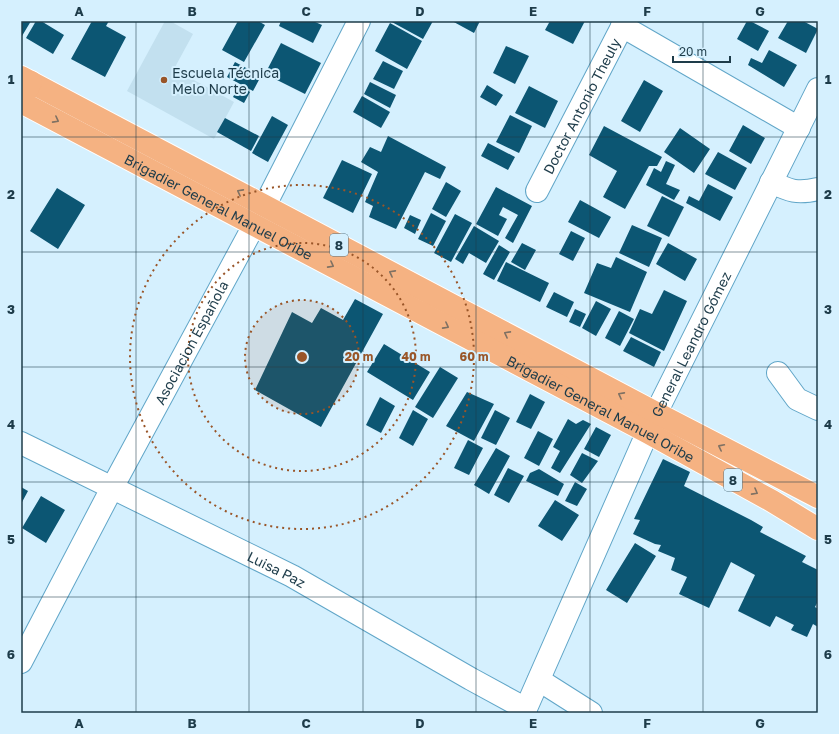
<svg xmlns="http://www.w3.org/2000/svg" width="839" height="734" font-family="'Golos Text',sans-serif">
  <rect width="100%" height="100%" fill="#d5f0fe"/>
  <path fill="#c2e0ef" d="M165,21H170L193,34L174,69L234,102L214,139L127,91Z"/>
  <path fill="#0c5673" d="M21,21H31L22,36L21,35Z
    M36,21H41L64,35L53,54L26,38Z
    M92,21H109L106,26L126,37L105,77L71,59Z
    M238,21H258L265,25L244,62L222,50Z
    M281,21H313L322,25L313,43L279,26Z
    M390,21H433L423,39Z
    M452,21H480L474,33Z
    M550,21H585L573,44L545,30Z
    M747,21H750L769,31L758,51L737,39Z
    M788,21H803L818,29L806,53L778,38Z
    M390,23L422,41L407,69L375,51Z
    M281,43L321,63L305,94L265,74Z
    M506,46L529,56L515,84L493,73Z
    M769,50L797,65L784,87L748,65L751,58L762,63Z
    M383,61L403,71L394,89L373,79Z
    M235,62L261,76L253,91L227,77Z
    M644,80L663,91L640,132L621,121Z
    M370,82L396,95L390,108L364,94Z
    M487,85L503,95L496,106L480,97Z
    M239,86L250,92L244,103L233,97Z
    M529,86L558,101L545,128L515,113Z
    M362,96L390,112L381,128L353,112Z
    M510,115L532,126L519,153L496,142Z
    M272,116L288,125L268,162L252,153Z
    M225,118L259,136L251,151L217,132Z
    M743,125L765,138L751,164L729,151Z
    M604,126L662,157L657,166H649L625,209L603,197L617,171L589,155Z
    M680,128L710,149L694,173L664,152Z
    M388,136L446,167L440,179L425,172L396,229L369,217L373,206L365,202L378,172L361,162L370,147L381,152Z
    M488,143L515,157L508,170L481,156Z
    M718,152L747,168L735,190L705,174Z
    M342,160L372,174L353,213L323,198Z
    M666,161L675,165L666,184L680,190L674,200L646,185L654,168L661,172Z
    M446,182L461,191L446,217L432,209Z
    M708,184L733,197L720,221L686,203L689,196L699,201Z
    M496,187L532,206L513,243L505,238L518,215L503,207L499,215L507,219L498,236L476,224Z
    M57,188L85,205L58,249L30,231Z
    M662,196L684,207L669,237L647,226Z
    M580,200L611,217L599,238L568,222Z
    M431,213L446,221L433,246L418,239Z
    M455,214L472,223L451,262L434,253Z
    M410,215L421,220L415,234L404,228Z
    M632,225L662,238L649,267L619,253Z
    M474,226L499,241L486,263L469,253L463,264L455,259Z
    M571,231L585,238L573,261L559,254Z
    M522,243L536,250L525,270L511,262Z
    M668,243L697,259L685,281L656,264Z
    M499,245L510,252L494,280L483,274Z
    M616,257L647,272L630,312L584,293L597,263L611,268Z
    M506,262L549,283L540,302L497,281Z
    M664,290L687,301L664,351L629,333L640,309L652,314Z
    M554,292L574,302L567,317L546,307Z
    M355,299L383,314L321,427L255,390L292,312L312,323L321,308L343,320Z
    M596,301L611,309L596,336L582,328Z
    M575,309L586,314L580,327L569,322Z
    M619,311L634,319L620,346L605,338Z
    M631,337L661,352L654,367L623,351Z
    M384,344L430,372L413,400L367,372Z
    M440,367L458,378L433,418L415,407Z
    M467,392L494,404L474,441L446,426Z
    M530,394L545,402L531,429L516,422Z
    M380,397L395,406L381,433L366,425Z
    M413,410L428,419L413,446L399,438Z
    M495,410L510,418L496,445L481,438Z
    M568,419L576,424L583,420L591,424L560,473L551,468L560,451L553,447Z
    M596,427L611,435L599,457L584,449Z
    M538,431L553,439L539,466L524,458Z
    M468,440L483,448L469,475L454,468Z
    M496,448L510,456L489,494L474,485Z
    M582,453L598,461L582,483L570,475Z
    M663,459L690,472L684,486L751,520L763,527L760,532L806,556L802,562L818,570V601L815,607L818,609V627L813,624L807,637L791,630L794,625L776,616L770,627L738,611L755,575L731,562L709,608L679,594L687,577L671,570L675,558L658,551L661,545L655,544L633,534L640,520L634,519Z
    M508,468L524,476L509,503L494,495Z
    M539,469L564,484L558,496L526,481L530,473Z
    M575,482L587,489L577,506L565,501Z
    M21,487L28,491L21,504Z
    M41,496L65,510L46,543L22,528Z
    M555,500L579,515L562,541L538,526Z
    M635,543L656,556L627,603L606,590Z"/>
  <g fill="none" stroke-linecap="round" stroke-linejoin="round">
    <g stroke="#61a6c8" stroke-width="24">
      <g id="minor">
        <path d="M622,26L799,128"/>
        <path d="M771,182C790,191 797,194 818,189"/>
        <path id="s1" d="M537,191L625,21"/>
        <path d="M778,373L797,399L818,409"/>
        <path id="s2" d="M21,443L292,576L471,679L526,709"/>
        <path id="s3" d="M21,662L112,488L265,205L359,21"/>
        <path d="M539,680L591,713"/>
        <path id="s4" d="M524,713L656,413L818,89"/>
      </g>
    </g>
    <g stroke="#fff" stroke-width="24">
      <g id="major">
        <path d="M21,77L656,413L818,497"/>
        <path id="s5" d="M31,82L21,102L647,432L772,501L818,529"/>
      </g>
    </g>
    <use href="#minor" stroke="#fff" stroke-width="22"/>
    <use href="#major" stroke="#f5b282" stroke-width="22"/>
  </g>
  <defs><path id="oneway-chevron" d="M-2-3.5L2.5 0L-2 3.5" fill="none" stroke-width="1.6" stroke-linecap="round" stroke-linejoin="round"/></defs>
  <g stroke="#7f7163">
    <use href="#oneway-chevron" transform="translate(56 120) rotate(28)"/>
    <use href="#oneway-chevron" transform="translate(240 192) rotate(-152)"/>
    <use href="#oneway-chevron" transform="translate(331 265) rotate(28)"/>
    <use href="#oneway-chevron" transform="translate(392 273) rotate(-152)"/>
    <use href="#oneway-chevron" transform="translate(446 326) rotate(28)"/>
    <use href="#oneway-chevron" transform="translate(507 334) rotate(-152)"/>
    <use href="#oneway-chevron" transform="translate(621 395) rotate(-152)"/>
    <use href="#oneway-chevron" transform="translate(721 447) rotate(-153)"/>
    <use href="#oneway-chevron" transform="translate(755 492) rotate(29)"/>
  </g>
  <path fill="none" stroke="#1e3c4a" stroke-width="1" stroke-opacity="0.55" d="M136,21V713M249,21V713M363,21V713M476,21V713M590,21V713M703,21V713M21,137H818M21,252H818M21,367H818M21,482H818M21,597H818"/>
  <circle cx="302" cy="357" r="57" fill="#995528" fill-opacity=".12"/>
  <g fill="none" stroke="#995528" stroke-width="2" stroke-dasharray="2 4">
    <circle cx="302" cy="357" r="57"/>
    <circle cx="302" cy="357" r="114"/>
    <circle cx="302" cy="357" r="172"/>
  </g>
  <circle fill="#995528" stroke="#d5f0fe" stroke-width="1.5" cx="164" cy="80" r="4"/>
  <g text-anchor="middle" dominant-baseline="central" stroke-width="4" stroke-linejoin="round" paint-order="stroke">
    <g fill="#d5f0fe" stroke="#557280" stroke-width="1">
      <rect x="330" y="234" width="18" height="22" rx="3"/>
      <rect x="724" y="469" width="18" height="22" rx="3"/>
    </g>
    <g font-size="13" font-weight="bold" fill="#1e3c4a">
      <text x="339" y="245">8</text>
      <text x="733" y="480">8</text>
    </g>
    <g font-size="14" fill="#1e3c4a" stroke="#d5f0fe" text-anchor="start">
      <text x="172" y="72">Escuela Técnica<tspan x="172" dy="16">Melo Norte</tspan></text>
    </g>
    <g font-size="14" fill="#1e3c4a" stroke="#d5f0fe">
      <text stroke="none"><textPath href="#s1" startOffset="96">Doctor Antonio Theuly</textPath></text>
      <text stroke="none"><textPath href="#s5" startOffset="246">Brigadier General Manuel Oribe</textPath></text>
      <text stroke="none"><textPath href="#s3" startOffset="362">Asociacion Española</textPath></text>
      <text stroke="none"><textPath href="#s4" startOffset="405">General Leandro Gómez</textPath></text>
      <text stroke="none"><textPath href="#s5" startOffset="678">Brigadier General Manuel Oribe</textPath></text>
      <text stroke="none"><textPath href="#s2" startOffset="285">Luisa Paz</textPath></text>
    </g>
  </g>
  <circle cx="302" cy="357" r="6" fill="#995528" stroke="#d5f0fe" stroke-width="2"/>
  <g font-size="12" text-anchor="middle" font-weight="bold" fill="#995528" stroke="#d5f0fe" stroke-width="4" stroke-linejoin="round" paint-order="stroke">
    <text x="359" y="361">20 m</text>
    <text x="416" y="361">40 m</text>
    <text x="474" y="361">60 m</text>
  </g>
  <rect width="839" height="734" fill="none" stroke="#d5f0fe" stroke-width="44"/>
  <path d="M673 56v6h57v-6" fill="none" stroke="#1e3c4a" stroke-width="2"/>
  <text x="679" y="56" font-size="12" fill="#1e3c4a" stroke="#d5f0fe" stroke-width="3" paint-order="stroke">20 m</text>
  <rect x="22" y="22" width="795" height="690" fill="none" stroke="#1e3c4a" stroke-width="1.5"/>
  <g font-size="13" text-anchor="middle" font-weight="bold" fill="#1e3c4a">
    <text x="79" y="16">A</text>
    <text x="192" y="16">B</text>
    <text x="306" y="16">C</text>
    <text x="420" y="16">D</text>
    <text x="533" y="16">E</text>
    <text x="647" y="16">F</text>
    <text x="760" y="16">G</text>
    <text x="11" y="84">1</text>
    <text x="828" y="84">1</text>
    <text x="11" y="199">2</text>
    <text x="828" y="199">2</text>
    <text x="11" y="314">3</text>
    <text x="828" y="314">3</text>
    <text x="11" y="429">4</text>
    <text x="828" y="429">4</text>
    <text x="11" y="544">5</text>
    <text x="828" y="544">5</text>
    <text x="11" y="659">6</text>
    <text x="828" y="659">6</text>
    <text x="79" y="728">A</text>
    <text x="192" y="728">B</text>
    <text x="306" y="728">C</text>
    <text x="420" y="728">D</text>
    <text x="533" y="728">E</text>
    <text x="647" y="728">F</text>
    <text x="760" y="728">G</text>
  </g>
</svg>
